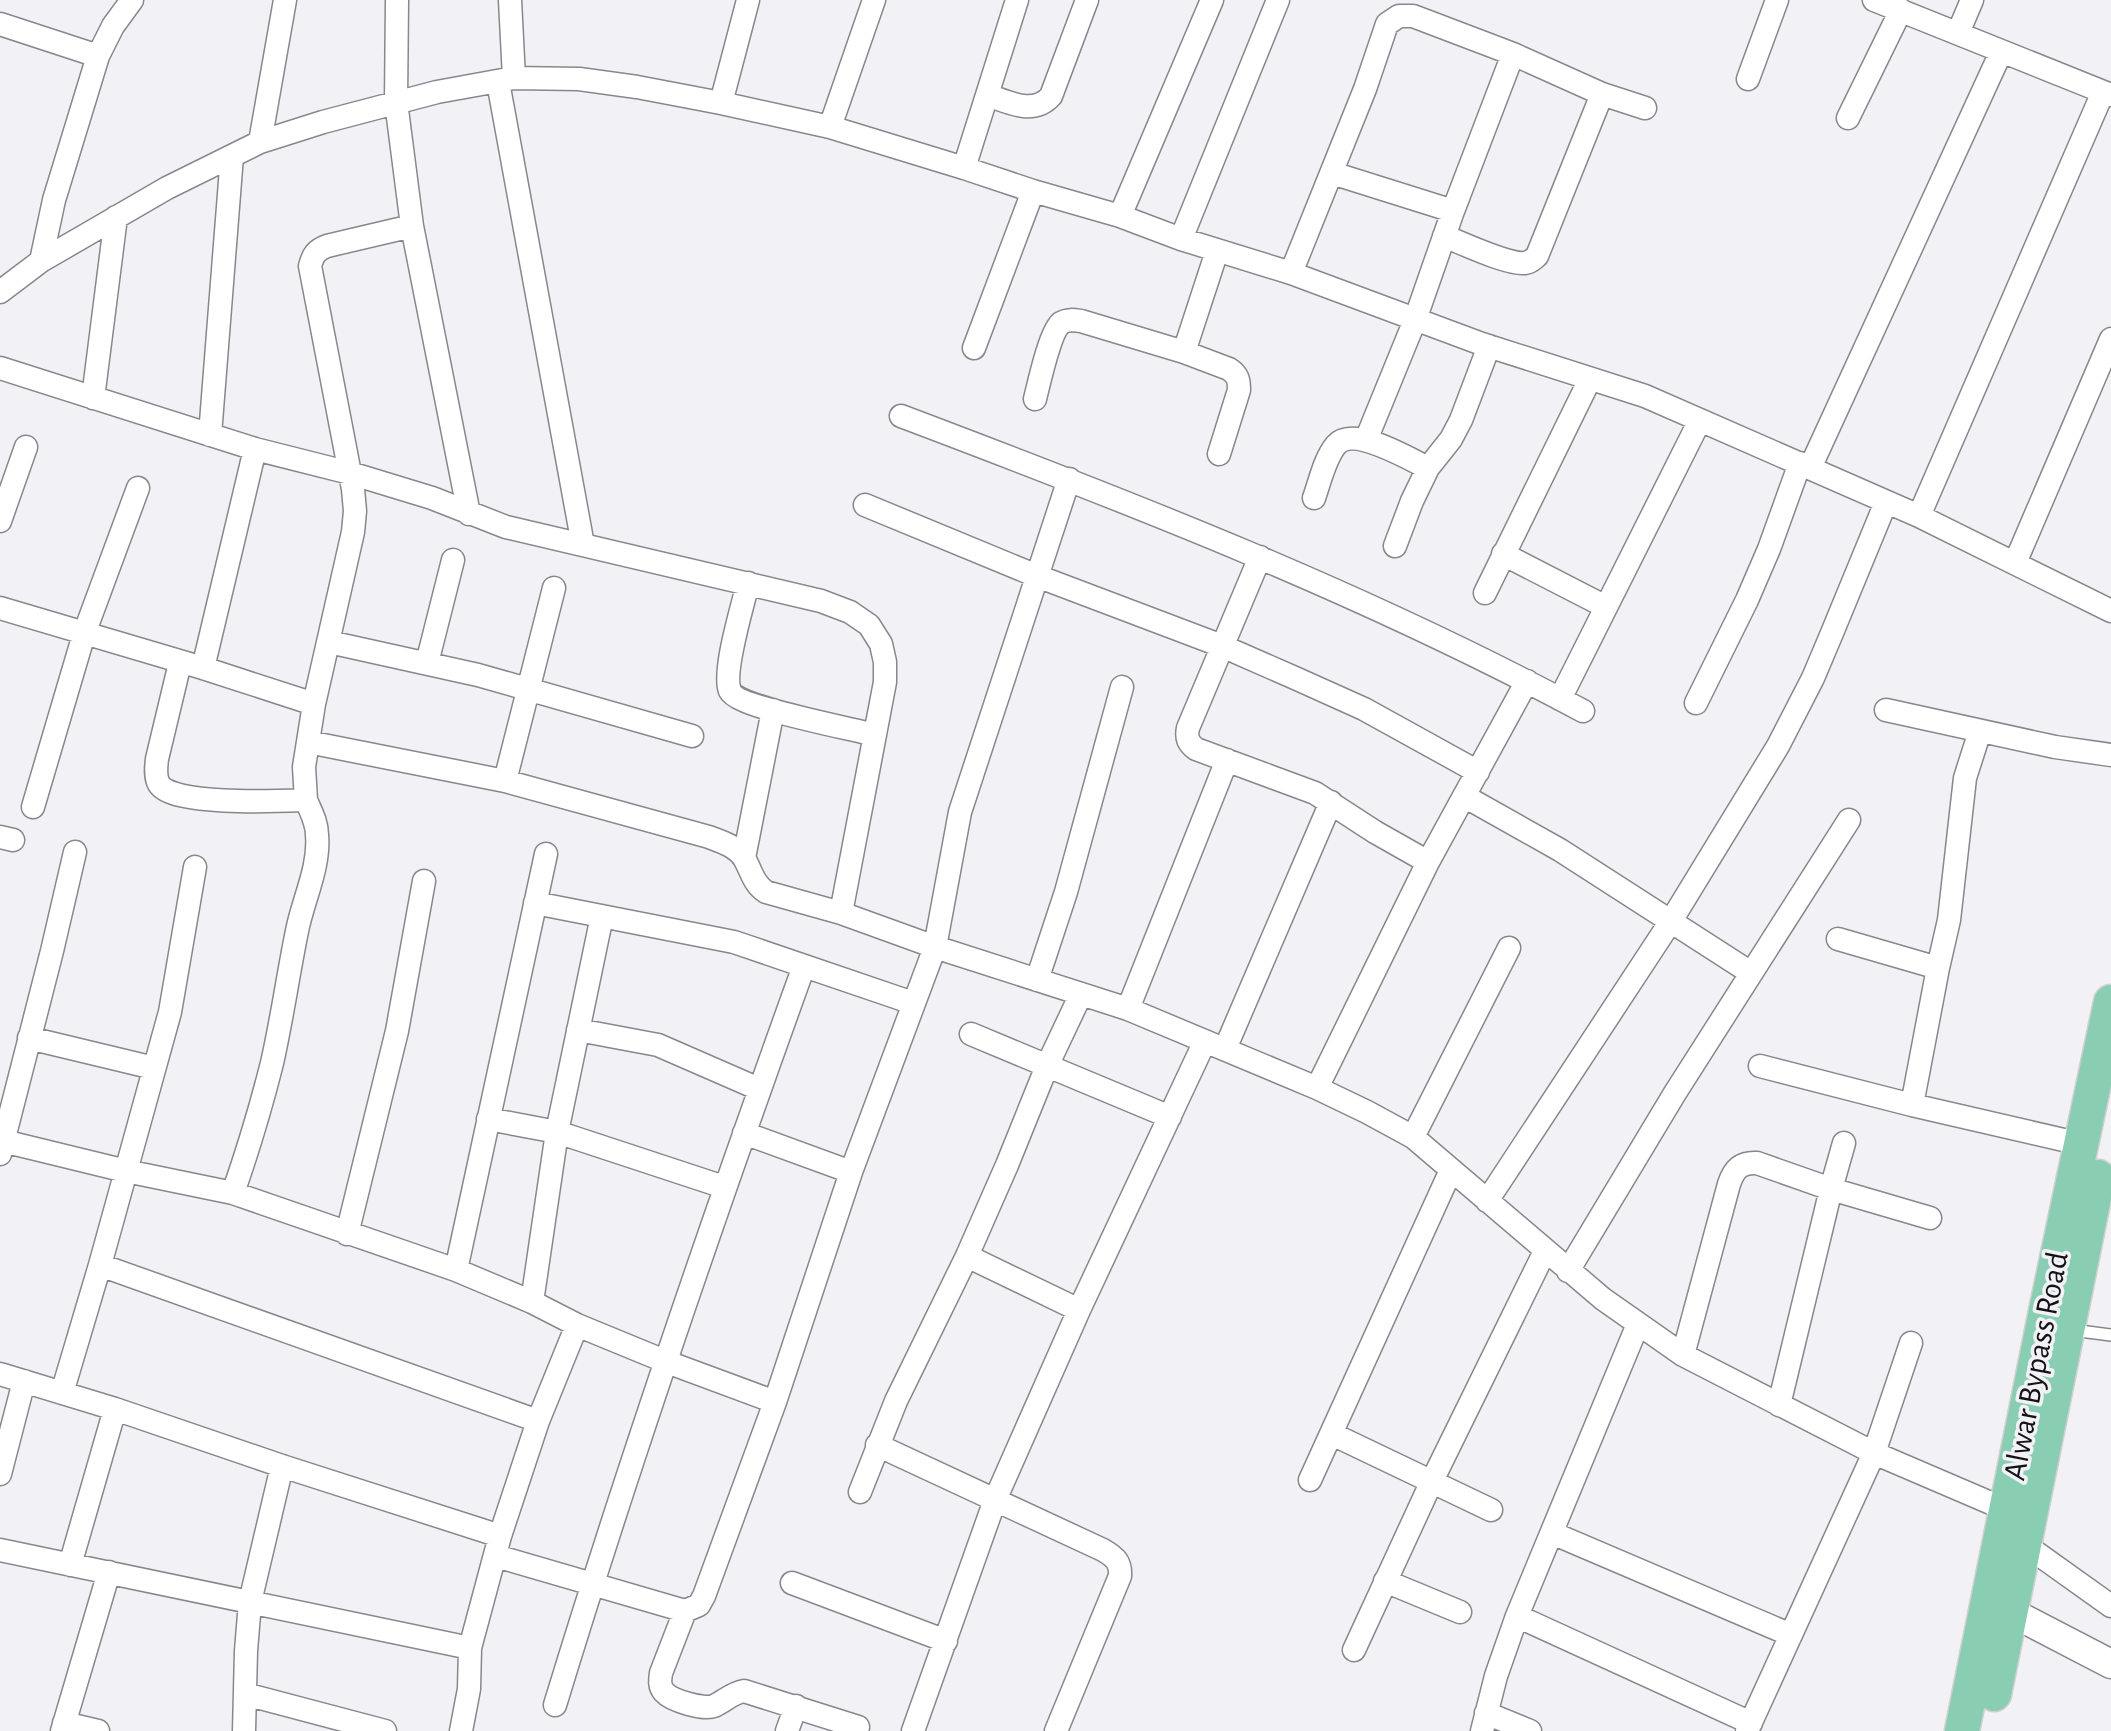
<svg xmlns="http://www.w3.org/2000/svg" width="2111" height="1731" font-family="'Alegreya Sans',sans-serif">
  <rect width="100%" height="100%" fill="#f2f2f6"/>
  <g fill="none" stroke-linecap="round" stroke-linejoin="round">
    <g stroke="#88878b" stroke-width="14">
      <path id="service" d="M2072,1330L2111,1335"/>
    </g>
    <g stroke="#88878b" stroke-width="25">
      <path id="minor" d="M397,0L396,102L403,156L412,226L469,514
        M510,0L514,78
        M1874,0L2111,95
        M0,24L98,56
        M1958,33L1972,0
        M1748,79L1777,0
        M498,82L583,545
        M987,95C1009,102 1033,116 1051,96L1087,0
        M721,103L748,0
        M1848,118L1901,10
        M830,127L874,0
        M260,142L285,0
        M964,168L1017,0
        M1332,173L1453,211
        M1120,216L1212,0
        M1444,236C1462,243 1508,265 1525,263C1531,262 1532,260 1537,256L1602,94
        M1181,239L1278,0
        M41,261L54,200L98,56L113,26L132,0
        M1291,273L1365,89L1387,24L1399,16H1413L1513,54L1602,94L1645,108
        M0,292L41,261L167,188L260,142L323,122L437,92L514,78L579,79L637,87L721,103L830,127L964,168L1033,191L1120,216L1181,239L1291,273L1482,344L1645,396L1919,516L2111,611
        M974,348L1033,191
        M1184,352L1217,251
        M0,368L255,449L350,473L432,498L506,527L821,601L850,612L869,625L881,644L885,662V682L841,913
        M93,398L116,217
        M1035,399C1039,383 1050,332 1061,323C1067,319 1074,320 1081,321L1184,352L1229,369C1238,375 1239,380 1239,390L1219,454
        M901,416C1134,504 1363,593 1583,711
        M210,435L232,156
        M1366,440L1415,320L1453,211L1513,54
        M1810,468L2001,52
        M1314,498C1320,481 1325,458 1336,445C1353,425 1409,459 1428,468
        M865,505L1037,576L1222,646L1295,678L1364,709L1478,772
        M1919,516L2103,92
        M0,521L26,447
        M1395,546L1412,501L1428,468L1451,439L1461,420L1489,346
        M1503,554L1606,607
        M1260,557L1188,728C1186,738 1188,743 1196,749L1315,793L1375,832L1428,862
        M2015,563L2111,339
        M748,583C743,605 722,672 730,691C737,707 853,729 875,735
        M1485,593L1590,379
        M0,608L203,668L314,704
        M329,642L478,675L692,736
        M180,663L157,759C156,767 155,777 159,784C172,806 279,801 306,800L304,767L314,704L353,532L355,511L353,489L310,266C313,255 316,250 327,246L412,226
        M427,663L453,560
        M203,668L255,449
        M1560,699L1700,420
        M1696,703L1747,600L1769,549L1800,463
        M1886,710L2055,747L2111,755
        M308,742L505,781L709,837C722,842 736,846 744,858C752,872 753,883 766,892L841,913L935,947L1128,1009L1317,1088L1367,1112L1413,1137L1603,1299L1683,1355L1874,1453L2007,1510
        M505,781L554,588
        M1464,796L1560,850L1751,973
        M33,807L84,634L138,488
        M0,837L13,840
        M744,858L773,710
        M535,903L734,942L913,1003
        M1838,939L1938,968
        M1037,980L1066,892L1122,687
        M1128,1009L1227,760
        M578,1030L658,1045L759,1089
        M971,1034L1170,1117
        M29,1038L154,1068
        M1225,1049L1331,802
        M1760,1066L1912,1105L2081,1144
        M1317,1088L1428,862L1527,681
        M1912,1105L1938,968L1949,920L1965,778L1980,731
        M488,1119L557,1132L724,1187
        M744,1133L851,1172
        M1413,1137L1509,948
        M3,1141L126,1171L233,1193L456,1270L532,1302L577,1325L667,1362L775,1402
        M0,1154L52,951L75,852
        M233,1193C248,1150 261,1107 272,1063C282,1019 288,975 297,931C303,900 320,867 317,835C317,822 311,812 306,800
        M1487,1201L1671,921L1778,746L1813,678L1832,633L1886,502
        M347,1234L397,1031L424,881
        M967,1256L1079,1310
        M100,1265L538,1421
        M456,1270L546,854
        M1568,1271L1675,1093L1849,820
        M532,1302L557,1132L602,916
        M1683,1355L1729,1184C1734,1169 1741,1162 1757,1163L1831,1189L1930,1218
        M0,1374L115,1409L282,1466L500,1536
        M62,1393L100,1265L170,1012L195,867
        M1779,1405L1831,1189L1844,1143
        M1332,1434L1491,1510
        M877,1445L1103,1550C1115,1557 1121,1562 1120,1576L1056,1731
        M0,1474L24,1381
        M1310,1480L1451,1170
        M860,1492L896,1401L967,1256L1007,1165L1047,1066L1081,994
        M1552,1533L1791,1635
        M2014,1540L2024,1544L2111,1606
        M0,1550L470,1648
        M496,1556L685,1611L699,1605L704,1596L775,1402L851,1172L935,947L960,812L1069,479
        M70,1565L115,1409
        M1385,1581L1460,1612
        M792,1583L946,1641
        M685,1611L661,1673C660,1680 659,1686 664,1692C672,1701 704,1710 714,1706C725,1701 732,1693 744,1691L858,1727
        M1517,1616L1751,1723
        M1354,1650L1431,1483L1545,1251
        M245,1694L385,1731
        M555,1705C631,1456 716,1210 804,966
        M1486,1713L1530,1731
        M64,1723L98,1731
        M62,1731L109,1572
        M244,1731L246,1651L250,1602L282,1466
        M461,1731L469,1689L470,1648L500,1536L538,1421L577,1325
        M787,1731L796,1706
        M913,1731L995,1500L1079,1310L1205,1041
        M1482,1731L1496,1676L1517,1616L1638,1324
        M1747,1731L1874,1453L1911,1343"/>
    </g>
    <g stroke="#88878b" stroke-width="31">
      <path id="tertiary" d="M1993,1607L2011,1612L2111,1664"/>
    </g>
    <g stroke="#d0d0d0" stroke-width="37">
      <path id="primary" d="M1994,1694L2098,1177
        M1962,1731L2046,1311L2111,1002"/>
    </g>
    <use href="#service" stroke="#fff" stroke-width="11"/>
    <use href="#minor" stroke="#fff" stroke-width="22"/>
    <use href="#tertiary" stroke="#fff" stroke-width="28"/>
    <use href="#primary" stroke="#89ceb3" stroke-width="34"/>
  </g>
  <g text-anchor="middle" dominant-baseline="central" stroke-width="7" stroke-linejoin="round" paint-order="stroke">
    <g font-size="32" fill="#131315" stroke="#f2f2f6">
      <text transform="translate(2036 1366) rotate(-79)">Alwar Bypass Road</text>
    </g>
  </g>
</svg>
